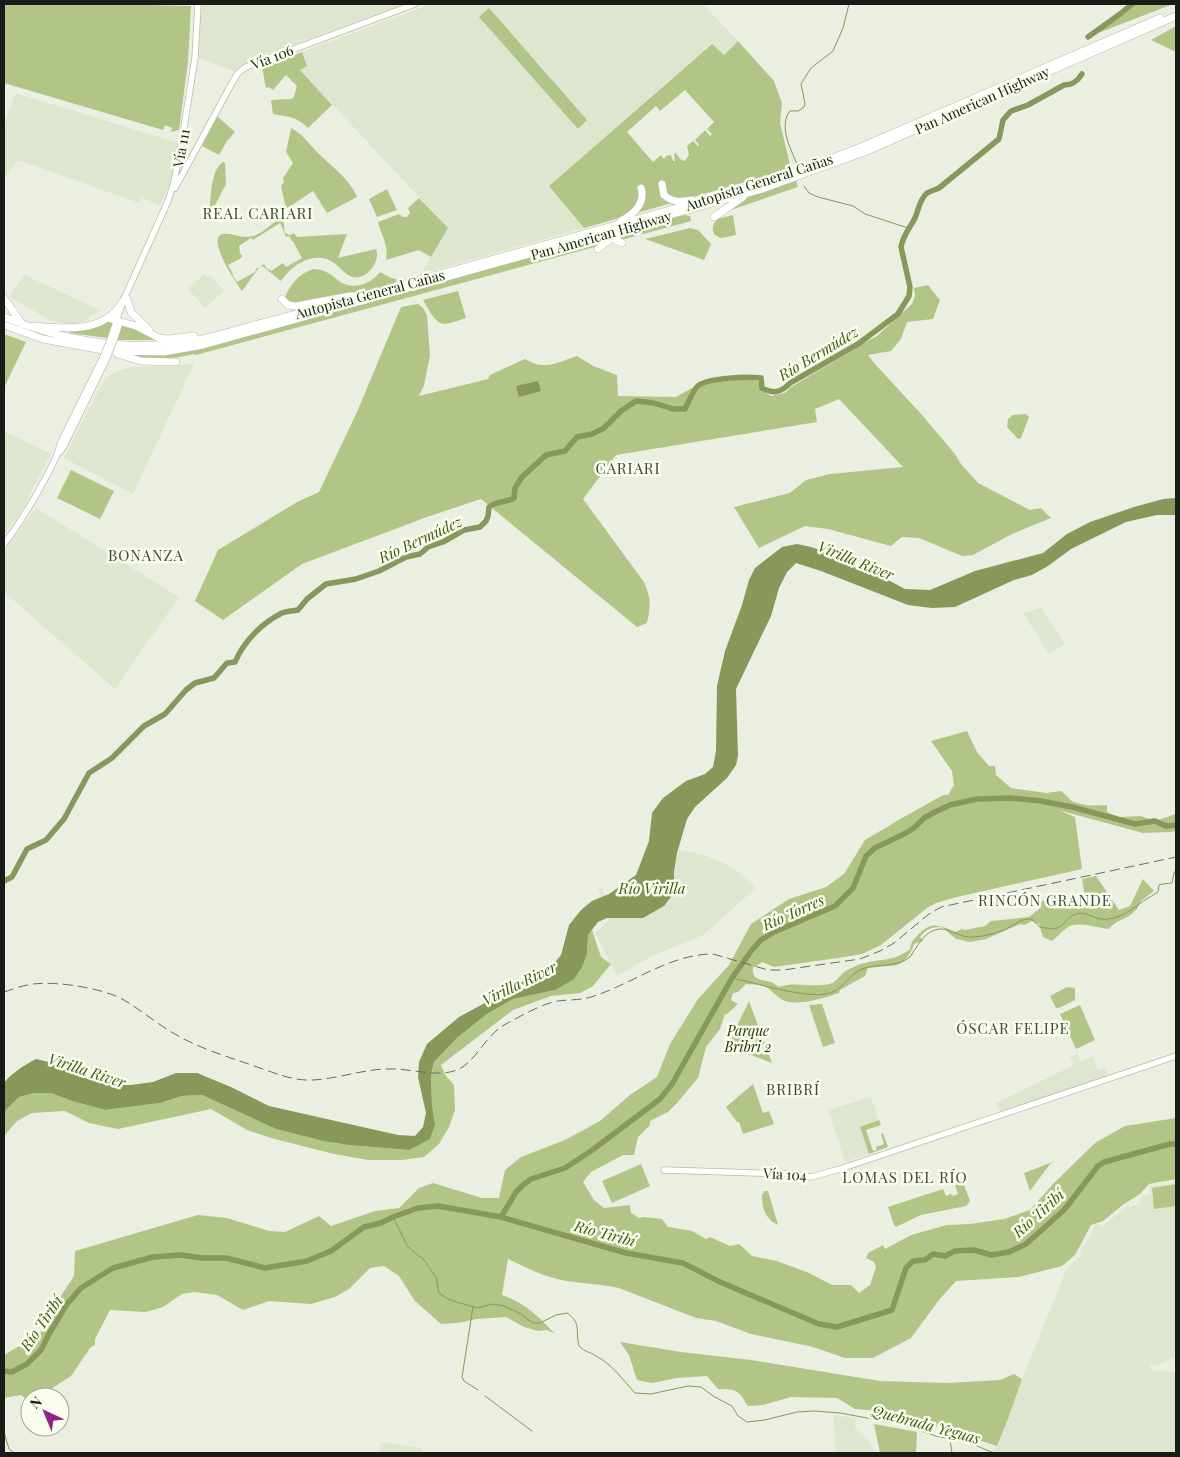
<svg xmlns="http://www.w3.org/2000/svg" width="1180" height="1457" font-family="'Playfair Display',serif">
  <rect width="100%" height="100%" fill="#ebefe1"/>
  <path fill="#dfe6d0" d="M201,4H405L249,61L234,71L199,58Z
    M431,4H703L738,41L724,55L711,44L549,186L584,228L421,274L448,228L300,70L307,66L302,52Z
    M16,93L178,143L174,176L160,205L142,198L139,203L18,160L4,178V125Z
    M204,274L208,277L210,275L224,291L205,308L188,289Z
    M25,275L102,311L95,313L84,321L72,325L49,320L9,296Z
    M194,364L133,494L64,458L103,382L109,376L118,371L131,367Z
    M4,431L51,454L27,500L18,516L4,534Z
    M36,508L179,597L115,689L4,592V550Z
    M1041,608L1065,644L1049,654L1023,613Z
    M679,850L705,855L721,862L736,870L756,888L703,935L652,956L617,976L595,933L608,921L598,887L601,886L618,917L643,918L664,906L674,893V872Z
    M1078,1053L1081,1062L1093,1056L1098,1070L1106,1068L1109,1077L1000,1112L996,1103L1074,1065L1070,1057Z
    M871,1097L879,1120L860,1127L869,1154L845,1162L828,1110Z
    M1176,1183V1356L1157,1366L1148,1363L1154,1371L1163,1370L1176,1373V1453H990L997,1446L1008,1419L1022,1379L1067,1268L1080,1257L1081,1249L1088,1241L1087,1240L1091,1236L1094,1226L1099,1224L1102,1227L1128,1205L1130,1207L1134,1205L1138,1206L1143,1195L1151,1194L1150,1186Z
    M833,1415L856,1418L855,1428L871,1444L874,1453H836Z
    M381,1442L422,1448L421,1453H379Z"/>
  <path fill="#b3c586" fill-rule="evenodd" d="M4,4H103L191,6L188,62L179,130L171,132L172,128L165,125L163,130L4,83Z
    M1132,4H1173L1088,37L1120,14Z
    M489,8L587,120L578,129L479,17Z
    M1176,26V52L1151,40Z
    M738,41L774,81L782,103L780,123L791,169L584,228L549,186L712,44L724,55ZM685,90L714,122L707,129L712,134L710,136L705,130L695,140L699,145L698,146L693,141L687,146L689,155L685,161L680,159L676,153L674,154L675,161H673L671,155L666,156L664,159L661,155L653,162L627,132L656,106L660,111Z
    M302,52L307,66L300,70L332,105L308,128C296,116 288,117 273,114L271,100L291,99L294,97L297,86L286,75L273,90L269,87L266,88L262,67Z
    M217,116L235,132L227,141L219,155L202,146Z
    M291,128C302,133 309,144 317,152C332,167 349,178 357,197L327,213L313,191L286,209L281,186L284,182L283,178L293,163L286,152Z
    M223,162L225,163L226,184L211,213H210C210,200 211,169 223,162Z
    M796,180L798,187L722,213L753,194Z
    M387,189L397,210L377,217L369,199Z
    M419,198L448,228L431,257L419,250L386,260C389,244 381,236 378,222L399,214L403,217H407L410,213L408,208Z
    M684,215L690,216L691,221L621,240L617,236L623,231Z
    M733,215L736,235L721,238L715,235C711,230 713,224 717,219Z
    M280,219C286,222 283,228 285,233L290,235L294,233L297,237L347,234L338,258L376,249C381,261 367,280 353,277C344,275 339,265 331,261C312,251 291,266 281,281L261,265L242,291C237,284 205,237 223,234C232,232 241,239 253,236C264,233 270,224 280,219ZM280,223C283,228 284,233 286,237L289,236L292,241H293L302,258L286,267L283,263L271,271L270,269L268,270L264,264L256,269L255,272L237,282L233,276V274L228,265L241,258L242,256L239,252L240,251L239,246L251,238L253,240Z
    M690,228L698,230L711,244L704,260L645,239Z
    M615,233L602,245L196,355L194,354C173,359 157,360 135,357L136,356L161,355L202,348Z
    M313,269C336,269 337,290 360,285C369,283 374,279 380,272L391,278L404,281L358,295L296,305L284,299C290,285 297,275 313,269Z
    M928,285L940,300L933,319L907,322L901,339L891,351L868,355L875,364L922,415L955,454L961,464L978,483L1030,510L1041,508L1051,518L1012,534L973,555L962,556L919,538L902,537L891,546L828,529L805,526L759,548L734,507L790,493L806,480L830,474L903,467L839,399L815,409L817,422L616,455L583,499L644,582C651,597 651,607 647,623L637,627L481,499L427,517L302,564L223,620L195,601L218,550L297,502L319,492L357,412L401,307L418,304L423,308L427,315L430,356L424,385L419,396L488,379L490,375L525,359C545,371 556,363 577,356L593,366L617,375L618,396L676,397L708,379H751L758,381L761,390L771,396L785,393L791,387L855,349L861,344L877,336L912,304L915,296L914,288Z
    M458,291L466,318C459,320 452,323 445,324C435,324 428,308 423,300Z
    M107,322H113L108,338L70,333V331Z
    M122,324L130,326L159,340H117Z
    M4,334L26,342L4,388V391Z
    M1026,414L1029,417L1021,438L1018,439L1007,427L1008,419L1013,415Z
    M71,470L114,491L100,519L57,498Z
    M967,731L977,752L989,766H995L996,775L1011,788L1046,793L1061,791L1069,798L1070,800C1081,806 1094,806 1107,805V812L1119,817L1141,816L1155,821L1176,814V831L1170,832L1143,833L1058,810L1075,817L1082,869L957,897L936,903L927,908L881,945L862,954L838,958L774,967L762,962L753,968C752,982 762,979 771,982C774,983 776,985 779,987C796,981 812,988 829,984C836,983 839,976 844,972C848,969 854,967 858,965C877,958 893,963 910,949C911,942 913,940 918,935C931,921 939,925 955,932L962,929L965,930L985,926L991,921L1029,917L1039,909L1040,902L1054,897L1061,907L1086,904L1082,879L1096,876L1119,910L1130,906L1143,879L1154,891L1141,901L1137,909L1129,916L1117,922L1108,929C1097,928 1079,921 1068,927C1062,931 1057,937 1052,941L1043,937L1039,924L1032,921L1025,925L1020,924L986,939L970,942L956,939L942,927C931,927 927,929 920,937L923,941L914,944C912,951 906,962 897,965C893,966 874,967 868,968L865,976L840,990L839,993C825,998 799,1006 785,1001C776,997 773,991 766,987C760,984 752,985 746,984L738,992L733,993L731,1000L738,1004L727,1014H725L720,1029L706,1047L698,1078L677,1103L668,1112L650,1121V1125L638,1137L634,1155H623L591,1172L583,1182L594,1200L604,1208L630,1205L631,1213L639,1218L644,1217L662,1219L668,1227L692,1231L706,1239L710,1237L730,1246L739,1244L752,1256L777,1261L809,1273L832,1285H851L859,1293L870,1285L876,1267L874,1262L866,1258L868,1253L883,1245L885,1249L911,1235L947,1225L970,1224L1004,1219L1030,1210L1054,1183L1095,1143L1125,1126L1176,1118V1179L1149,1184L1140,1194L1124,1204L1103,1221L1091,1225L1075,1255L1062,1266L1019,1277L956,1281L939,1300L911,1338L873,1358H845L813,1347L751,1334L716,1321L696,1318L619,1288C602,1284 585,1284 567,1281C544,1277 529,1269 508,1259L502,1295C525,1303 538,1316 555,1334L547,1330L538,1331L524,1327L506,1317L477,1319L457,1323L441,1324L415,1301L399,1276L384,1266L370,1268L349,1289L335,1297L311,1304L269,1301L243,1310L217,1295L194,1292L182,1294L163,1307L146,1312L110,1310L95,1339V1345L90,1348L71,1376L38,1397H30V1402L21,1395L4,1398V1355L40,1334L53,1308L74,1276L75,1251L198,1215L227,1218L269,1231L285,1232L319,1216L331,1226L375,1211L399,1208L419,1188L433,1183L482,1198H499L505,1170L521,1157L565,1140L600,1121L630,1095L657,1077L670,1044L698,999L729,965L751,924L789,899L826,887L844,874L865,840L902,818L943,795H948L954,785L952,771L931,741Z
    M592,930L601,957L611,964L593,986L580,993L551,996L513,1010L441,1065L446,1076L454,1085L455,1110L449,1127L439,1144L424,1157L402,1160H368L334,1154L271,1138L247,1130L211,1109L118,1129L89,1123L65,1111L32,1113L17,1121L4,1136V1112L19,1097L34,1093H51L72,1101L105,1110L160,1103L182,1096L202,1095L276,1129L323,1141L348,1145L409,1150L435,1124L432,1105L431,1074L434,1062L457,1038L487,1014L513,999L555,990L587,954L588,935Z
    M1067,987L1075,988V1000L1059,1008H1056L1050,996Z
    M749,1001L772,1063L727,1046Z
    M822,1004L835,1043L823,1047L809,1005Z
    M1080,1005L1095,1040L1076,1049L1060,1014Z
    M753,1084L763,1113L769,1111L774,1124L743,1134L739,1122H737L726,1107Z
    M879,1120L881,1125L866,1130L873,1151L877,1150L876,1147L884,1144L881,1134L883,1133L888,1147L869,1154L860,1127Z
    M1055,1161L1050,1164L1030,1191L1024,1173Z
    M641,1164L650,1186L612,1203L602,1181Z
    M963,1182L970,1201L966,1206L921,1215L896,1227L894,1225L888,1207L943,1189L946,1196L951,1194L953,1196L958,1194L955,1185Z
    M1176,1184V1206L1154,1209L1152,1188Z
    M765,1191H768L778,1225C765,1219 762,1208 762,1195Z
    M620,1342L681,1352L751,1360L880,1381L947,1383L1000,1380L1014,1374L1022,1379L1008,1419L997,1446L924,1423L897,1412L855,1409L837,1398L791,1397L763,1405L748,1406C738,1390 737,1389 718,1389L707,1376L677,1378L652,1383L637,1380L629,1355Z
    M874,1424L917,1432L916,1453H880Z"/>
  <path fill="#87985a" d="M538,381L541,391L519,397L516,386Z
    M1176,498V515H1157L1126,522L1071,549L1048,566L1032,575L1014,580L955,607L932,608L908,605L821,571L796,563L787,572L779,588L771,616L736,689L738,756L736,765L727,778L695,807L687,819L677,853L674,872V893L664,906L643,918H607L598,922L588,935L587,954L582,967L574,979L555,990L513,999L487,1014L457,1038L434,1062L431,1074L432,1105L435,1124L430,1139L409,1150L348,1145L323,1141L276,1129L202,1095L182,1096L160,1103L105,1110L72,1101L51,1093H34L19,1097L4,1112V1083C13,1072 23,1066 36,1059L53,1063L85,1078L110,1085H131L153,1082L176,1073H197L231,1087L269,1106L398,1135L415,1136L423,1127L426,1113L418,1077L419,1062L427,1044L459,1017L483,1004L504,990L530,978L550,967L556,961L561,955L569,925L581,910L592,901L609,894L636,875L649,841L652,813L663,798L686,781L705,774L713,767L716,751L717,686L725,651L742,605L749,580L755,568L782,547L797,544L811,547L830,553L875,573L905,589L930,590L975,571L1043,553L1067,534L1090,522L1134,507L1163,499Z"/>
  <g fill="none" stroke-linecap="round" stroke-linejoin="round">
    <path stroke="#87985a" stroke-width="1" d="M798,166C791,150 778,126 790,111H798L804,107L805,103L801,84L811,68L833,51L843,28L849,4
      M804,186L809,193L818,197L853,206L865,214L908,228
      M732,978C756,983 803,998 826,994C842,992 848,975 862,969C877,963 897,968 910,957C912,955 913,951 916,948C920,941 926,933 935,930C949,925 958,939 974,937C984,936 994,934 1004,930C1010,927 1021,919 1028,919C1034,918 1035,924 1040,927C1043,928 1048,928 1051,929C1065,929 1066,916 1076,914C1086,911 1092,918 1101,919C1118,921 1132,909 1145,900C1149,897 1154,895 1158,892L1159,885C1164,883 1167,884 1172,883L1174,873L1176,870
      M393,1217L408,1247L424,1260L436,1277L439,1293L450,1300L477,1308L493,1304L504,1306L519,1313L533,1323H540L556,1315L567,1313C582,1323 575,1331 579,1346C586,1353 589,1351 596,1356C612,1364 623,1380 635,1393L651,1394L688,1386L701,1387L713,1396L732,1406L738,1416L747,1422L765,1420L797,1412L814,1411L840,1413L900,1424L936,1436L970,1443L994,1453
      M473,1307L462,1377L464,1381L478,1390
      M485,1396L532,1431
      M4,1432L9,1449L14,1453
      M950,1439L952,1453"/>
    <path stroke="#87985a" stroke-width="5.5" d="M1088,37L1120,14L1132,4
      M4,881L12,877L27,849L46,840L64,819L89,773L112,758L144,726L165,714L186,690L195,683L214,678L227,663L235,662C244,641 262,623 282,613C287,611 293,611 298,610L307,599L326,584L356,579L379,571L406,557L420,554L428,547L443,542L464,530L480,527L486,521L488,516L489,507C496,501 505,503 514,498L515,488L522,477L546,455L565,451L577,437L592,434L604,428L621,411L636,401L654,403L673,409H685C688,403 694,388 699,385C710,378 747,376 761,378L762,388C773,394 781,393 790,383L858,344L898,314L909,296L910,287L901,247C903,235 910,228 915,218C919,209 919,200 927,193C930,191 935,190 939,188L999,139L1003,120L1011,111L1028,105L1064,85C1072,85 1077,82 1082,74
      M501,1217L516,1192L523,1185L531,1179L565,1168L591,1151L660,1099L672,1084L732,978L751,951L761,940L774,932L835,906L853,888L866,856L875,848L906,833L915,827L924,818L935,812L950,805L977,799L1011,798L1041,801L1072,807L1135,824L1155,821L1166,826L1176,825
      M4,1371L12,1372L27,1364L41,1350L49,1334L67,1304L81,1288L113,1268L153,1257L181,1255L202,1258H226L265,1268L307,1261L331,1251L364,1227L381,1223L393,1217L418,1208L438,1206L501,1217L626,1253L683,1263L720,1282L819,1324L837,1327L892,1310L906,1268L913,1261L925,1260L933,1254L945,1256L955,1251L974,1250L991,1255L1009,1252L1026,1244L1064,1210L1098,1166L1104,1162L1170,1144H1176"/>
    <g stroke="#b7bbae" stroke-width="7">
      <path id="major" d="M175,188L232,83L238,73L246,67L415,4
        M111,337L123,301L168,201L174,182L182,140L195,58L198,4
        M115,338L120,322
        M60,452L64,446L107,358
        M4,544C20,523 34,500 46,477C52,466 58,456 60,444L103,357
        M664,1170L791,1174L811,1177L840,1169L1176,1056"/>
    </g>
    <g stroke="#b7bbae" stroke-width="8">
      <path id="highway" d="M662,184L664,195C673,203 681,202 692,200
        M714,217L743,197
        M621,221C633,215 646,203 641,188
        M616,234V240L622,243
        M598,249L621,230
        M383,290L727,194L794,173L861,147L1160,18
        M4,298L22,324
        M127,299L131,312L149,330
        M282,299L288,305L296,306L350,296H363
        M4,317C58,339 121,351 180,343C205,340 230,332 254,325C285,317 316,309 347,300
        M108,318L136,326L159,338L168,339L194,336
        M4,325L43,339L108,351L164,352L203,345L759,190L867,151L1176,16
        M35,326C67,329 105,333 123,301
        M118,354L141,361L176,362"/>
    </g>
    <use href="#major" stroke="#fff" stroke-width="5.5"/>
    <use href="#highway" stroke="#fff" stroke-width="7"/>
    <path stroke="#696b63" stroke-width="1" stroke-dasharray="10 5" stroke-linecap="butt" d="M4,992C13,989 24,985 33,984C57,981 103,988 124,1000C141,1010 157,1024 175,1034C200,1049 229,1057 257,1067C275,1073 293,1081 312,1080C338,1079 363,1069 388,1069C411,1068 435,1078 457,1070C476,1062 484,1037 504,1025C519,1017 536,1007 553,1002C565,999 578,1001 591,997C631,985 669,954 713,954L768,970H783L860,959L880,951L894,943L929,914L941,907L1176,857"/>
    <g stroke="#b7bbae" stroke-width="7" stroke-linecap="butt">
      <path id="major-bridge" d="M103,357L111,337
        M107,358L115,338"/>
    </g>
    <use href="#major-bridge" stroke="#fff" stroke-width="5.5"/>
  </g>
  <g text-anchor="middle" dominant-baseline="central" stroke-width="5" stroke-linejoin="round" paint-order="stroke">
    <g font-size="14" fill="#191b16" stroke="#f8fdee">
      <text transform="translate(272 57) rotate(-21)">Vía 106</text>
      <text transform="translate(982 100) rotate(-24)">Pan American Highway</text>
      <text transform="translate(181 148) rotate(-80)">Vía 111</text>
      <text transform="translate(759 182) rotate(-18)">Autopista General Cañas</text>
      <text transform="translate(601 235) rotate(-16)">Pan American Highway</text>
      <text transform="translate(370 294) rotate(-15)">Autopista General Cañas</text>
      <text transform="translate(785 1174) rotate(3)">Vía 104</text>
    </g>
    <g font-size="14" font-style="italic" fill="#263000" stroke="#f8fdee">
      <text x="748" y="1030">Parque<tspan x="748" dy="16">Bribri 2</tspan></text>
    </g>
    <g font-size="15" letter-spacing="1" fill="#414539" stroke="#f8fdee">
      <text x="258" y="213">REAL CARIARI</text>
      <text x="628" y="468">CARIARI</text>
      <text x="146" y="555">BONANZA</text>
      <text x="1045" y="900">RINCÓN GRANDE</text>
      <text x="1013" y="1028">ÓSCAR FELIPE</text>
      <text x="793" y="1089">BRIBRÍ</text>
      <text x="905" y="1177">LOMAS DEL RÍO</text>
    </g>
    <g font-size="15" font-style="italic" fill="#47560e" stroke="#f8fdee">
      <text transform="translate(818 353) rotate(-31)">Río Bermúdez</text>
      <text transform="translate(420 539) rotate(-25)">Río Bermúdez</text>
      <text transform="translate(856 560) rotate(22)">Virilla River</text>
      <text x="652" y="888">Río Virilla</text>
      <text transform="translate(793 912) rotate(-24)">Río Torres</text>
      <text transform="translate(519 983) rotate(-26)">Virilla River</text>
      <text transform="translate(87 1070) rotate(18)">Virilla River</text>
      <text transform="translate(1038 1213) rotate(-42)">Río Tiribí</text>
      <text transform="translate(605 1233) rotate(15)">Río Tiribí</text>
      <text transform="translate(41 1323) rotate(-56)">Río Tiribí</text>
      <text transform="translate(926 1424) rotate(15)">Quebrada Yeguas</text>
    </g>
  </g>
  <rect width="1180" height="1457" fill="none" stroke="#191b16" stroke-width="10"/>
  <g transform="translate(45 1412) rotate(316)"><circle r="24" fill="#f8fdee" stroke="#9fa398"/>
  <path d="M0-4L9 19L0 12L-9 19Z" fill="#902487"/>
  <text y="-8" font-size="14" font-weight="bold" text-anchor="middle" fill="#191b16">N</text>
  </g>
</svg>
